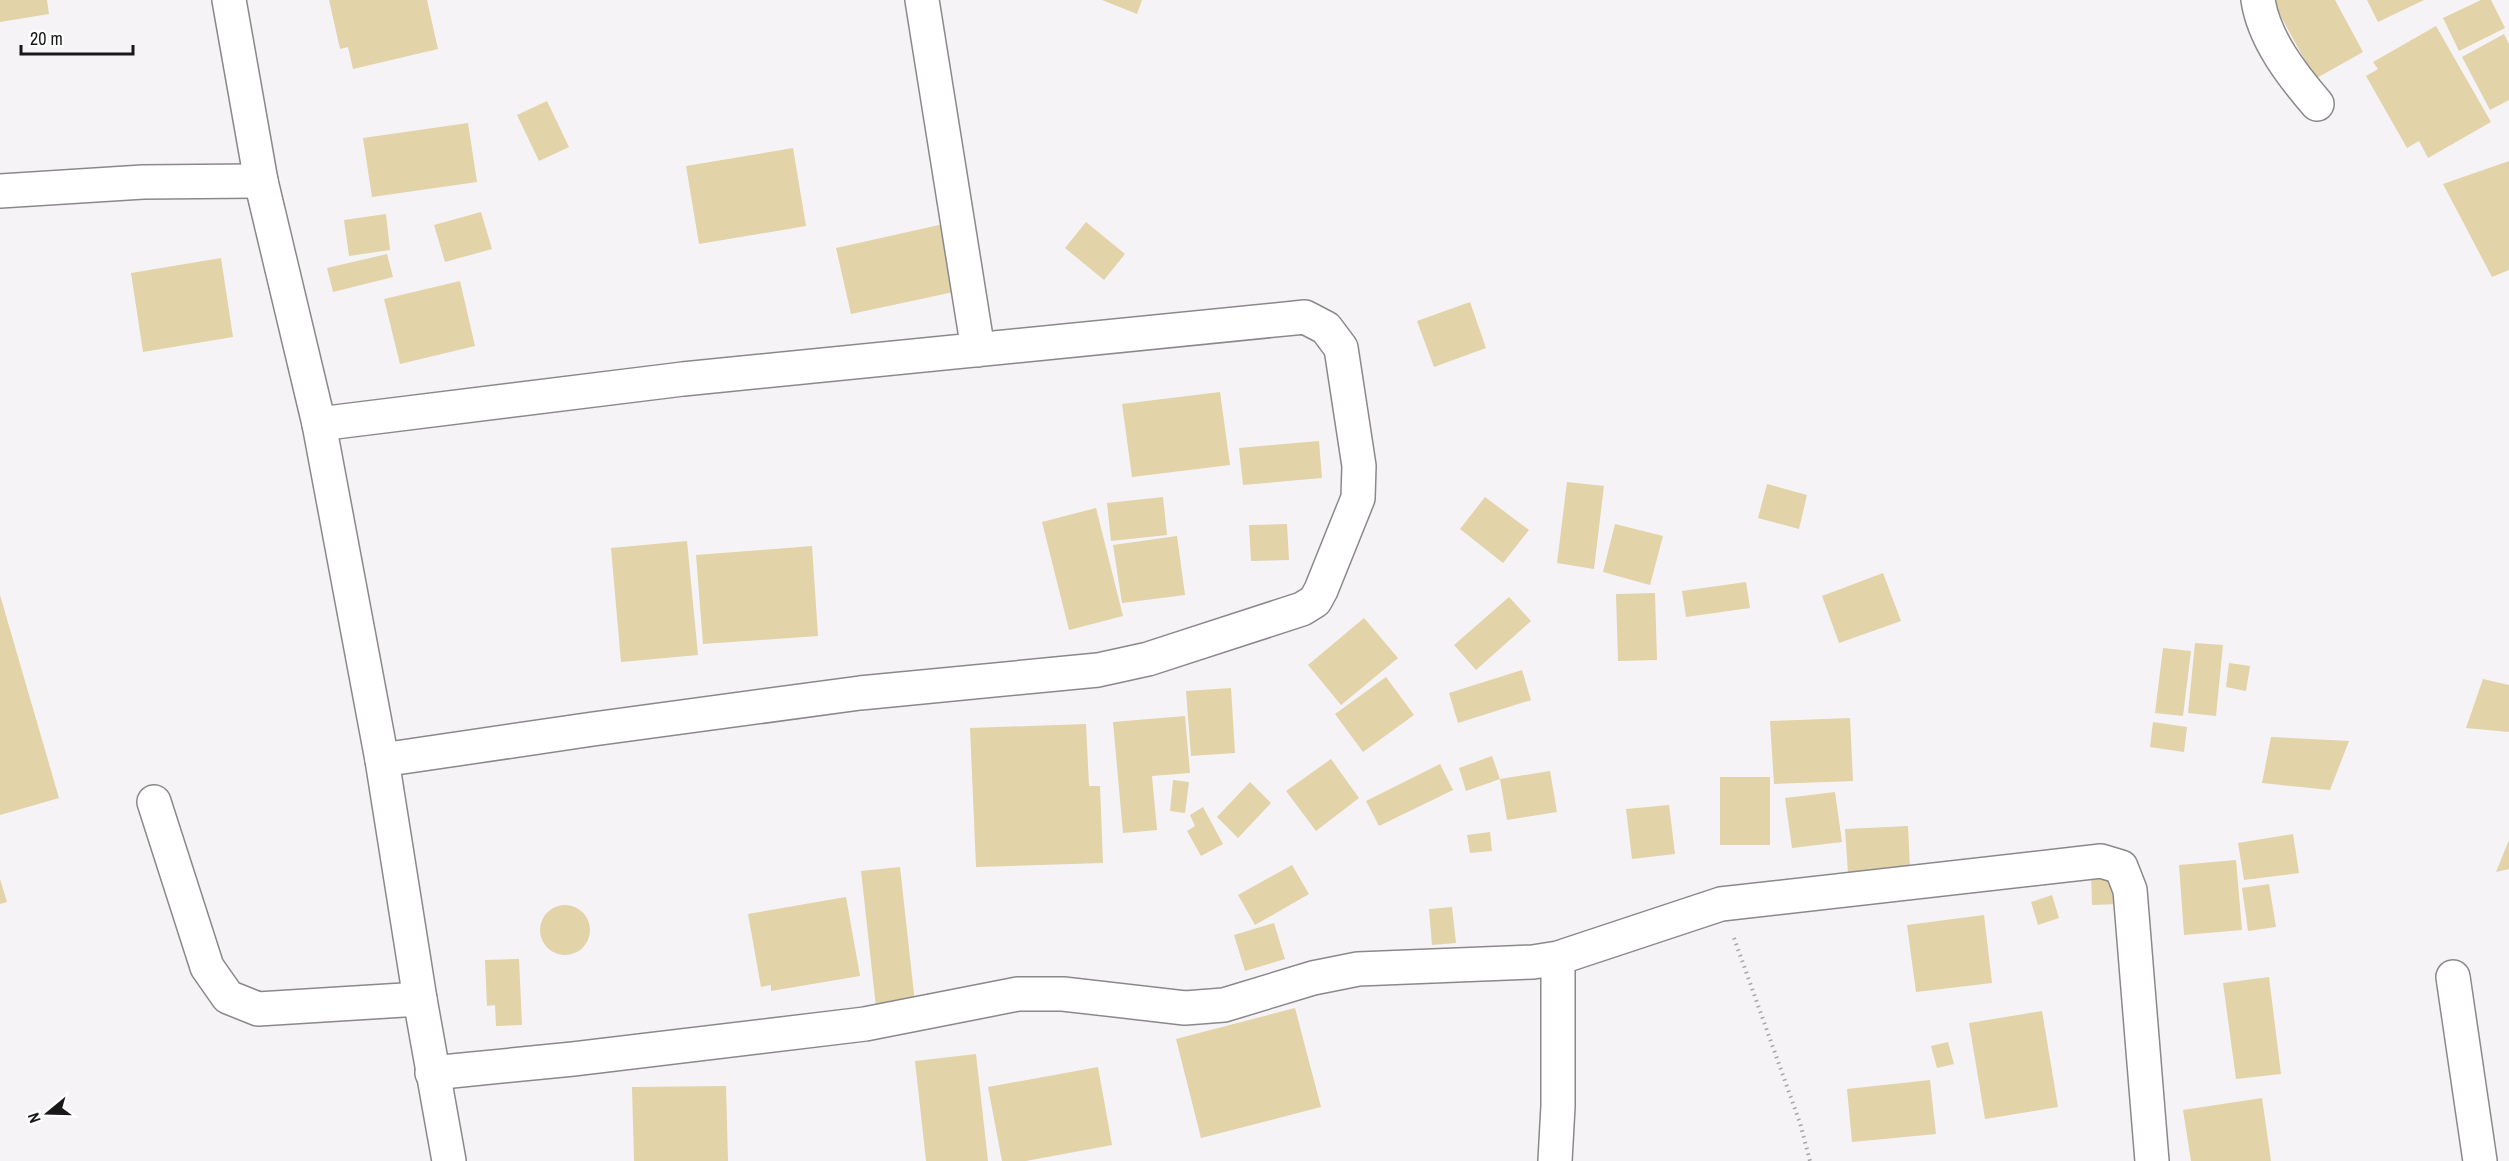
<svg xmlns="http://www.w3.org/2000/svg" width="2509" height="1161" font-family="'Archivo Narrow',sans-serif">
  <rect width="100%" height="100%" fill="#f6f3f6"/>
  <path fill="#e2d3a8" d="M0,0H47L49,14L0,22Z
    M329,0H427L438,49L353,69L348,47L340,49Z
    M1102,0H1142L1137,14Z
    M2272,0H2335L2363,52L2315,79Z
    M2367,0H2424L2378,22Z
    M2481,0H2491L2505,28L2459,51L2443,18Z
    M2436,26L2491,122L2428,158L2419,141L2407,148L2366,76L2378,69L2373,62Z
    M2504,34L2509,44V100L2490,110L2462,57Z
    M547,101L569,147L539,161L517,115Z
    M468,123L477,182L372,197L363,138Z
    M793,148L806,226L699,244L686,166Z
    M2509,161V270L2492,277L2443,184Z
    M481,212L492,249L445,262L434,225Z
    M386,214L390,250L349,256L344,220Z
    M1086,222L1125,254L1104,280L1065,248Z
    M948,223L963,290L851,314L836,248Z
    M387,254L393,277L333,292L327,268Z
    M221,258L233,337L143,352L131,273Z
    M460,281L475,346L400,364L384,299Z
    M1470,302L1486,348L1434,367L1417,321Z
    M1220,392L1230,465L1132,477L1122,404Z
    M1319,441L1322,478L1243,485L1239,448Z
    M1567,482L1604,486L1594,569L1557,563Z
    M1767,484L1807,495L1799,529L1758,518Z
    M1163,497L1167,535L1111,541L1107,503Z
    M1485,497L1529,530L1503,563L1460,529Z
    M1096,508L1123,616L1069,630L1042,522Z
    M1287,524L1289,560L1251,561L1249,525Z
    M1615,524L1663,536L1650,585L1603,572Z
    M1177,536L1185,595L1122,603L1113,545Z
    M687,541L698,655L621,662L611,548Z
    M812,546L818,636L703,644L696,555Z
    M1883,573L1901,621L1839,643L1822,596Z
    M1746,582L1750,608L1686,617L1682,591Z
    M1655,593L1657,660L1618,661L1616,594Z
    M0,595L59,798L0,815Z
    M1509,597L1531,621L1476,670L1454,645Z
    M1364,618L1398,658L1341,705L1308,665Z
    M2195,643L2223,645L2216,716L2188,713Z
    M2163,648L2191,651L2183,716L2155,713Z
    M2229,663L2250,666L2246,691L2226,687Z
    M1522,670L1531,700L1458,723L1449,693Z
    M1386,677L1414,715L1363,752L1335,714Z
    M2483,679L2509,685V732L2466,728Z
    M1231,688L1235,753L1191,756L1186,691Z
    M1185,716L1190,773L1152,776L1157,830L1123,833L1113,722Z
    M1850,718L1853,781L1774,784L1770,721Z
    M2153,722L2187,727L2184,752L2150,747Z
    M1086,724L1089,786H1100L1103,863L976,867L970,728Z
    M2271,737L2349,741L2330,790L2262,783Z
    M1492,756L1500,779L1466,791L1459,768Z
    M1331,759L1359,798L1316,831L1286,791Z
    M1440,764L1453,790L1379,826L1366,801Z
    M1550,771L1557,812L1507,820L1500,779Z
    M1720,777H1770V845H1720Z
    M1173,780L1189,782L1185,813L1170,811Z
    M1250,782L1271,803L1238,838L1217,817Z
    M1835,792L1842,842L1792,848L1785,798Z
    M1669,805L1675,854L1632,859L1626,809Z
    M1203,807L1223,844L1201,856L1187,831L1195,826L1190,815Z
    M1908,826L1910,869L1848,873L1845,829Z
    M1490,832L1492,851L1470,853L1467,835Z
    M2293,834L2299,873L2244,880L2238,843Z
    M2509,840V869L2496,872Z
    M2236,860L2242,930L2184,935L2179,865Z
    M1292,865L1309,894L1255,925L1238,895Z
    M900,867L915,1003L876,1007L861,871Z
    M2117,872L2119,904L2092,905L2091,873Z
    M0,879L7,902L0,904Z
    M2269,884L2276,927L2248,931L2242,888Z
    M2052,895L2059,918L2038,925L2031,902Z
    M846,897L860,976L771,991V985L761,987L748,914Z
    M540 930a25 25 0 1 1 50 0a25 25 0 1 1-50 0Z
    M1452,907L1456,943L1432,945L1429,909Z
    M1984,915L1992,983L1916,992L1907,925Z
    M1274,923L1285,959L1245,971L1234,935Z
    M519,959L522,1025L496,1026L495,1005L487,1006L485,960Z
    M2269,977L2281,1074L2236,1079L2223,983Z
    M1295,1008L1321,1107L1201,1138L1176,1039Z
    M2042,1011L2058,1107L1985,1119L1969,1023Z
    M1948,1042L1954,1064L1937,1068L1931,1046Z
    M976,1054L988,1161H926L915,1061Z
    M1098,1067L1112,1145L1026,1161H1002L988,1087Z
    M1930,1080L1936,1134L1852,1142L1847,1089Z
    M726,1086L728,1161H634L632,1087Z
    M2262,1098L2271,1161H2191L2183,1110Z"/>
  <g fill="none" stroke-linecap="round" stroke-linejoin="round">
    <g stroke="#8b888b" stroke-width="36">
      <path id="street" d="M922,0L978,350
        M2258,0C2264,39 2292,75 2317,104
        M0,191L143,182L261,181
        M319,424L683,379L1305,317L1326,328L1341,348L1359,466L1358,498L1321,590L1315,601L1302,609L1148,659L1098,670L860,693L593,729L382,760
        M154,802L207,967L228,997L258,1009L420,999
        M2453,977L2480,1161
        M432,1073L573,1059L865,1024L1018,994H1063L1185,1008L1224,1005L1313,978L1358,969L1533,962L1558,958L1721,904L2101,861L2121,867L2130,890L2152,1161
        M1555,1161L1558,1106V958"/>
    </g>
    <g stroke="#8b888b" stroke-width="36">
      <path id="secondary" d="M229,0L261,181L319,424L382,760L420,999L449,1161"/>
    </g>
    <path stroke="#a8a5a8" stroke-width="4" stroke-dasharray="1.5 4.5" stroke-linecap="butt" d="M1734,938L1800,1123L1810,1161"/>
    <use href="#street" stroke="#fff" stroke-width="33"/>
    <use href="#secondary" stroke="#fff" stroke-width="33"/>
  </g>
  <g transform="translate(48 1113) rotate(251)" stroke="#ffffff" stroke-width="4.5" paint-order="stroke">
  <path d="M0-4.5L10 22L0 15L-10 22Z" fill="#191819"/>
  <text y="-9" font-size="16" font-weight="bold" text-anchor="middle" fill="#191819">N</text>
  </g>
  <path d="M21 45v9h112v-9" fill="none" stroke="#191819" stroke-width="3"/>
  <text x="30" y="45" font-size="18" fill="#191819" stroke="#ffffff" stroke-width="4.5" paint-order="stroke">20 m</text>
</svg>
